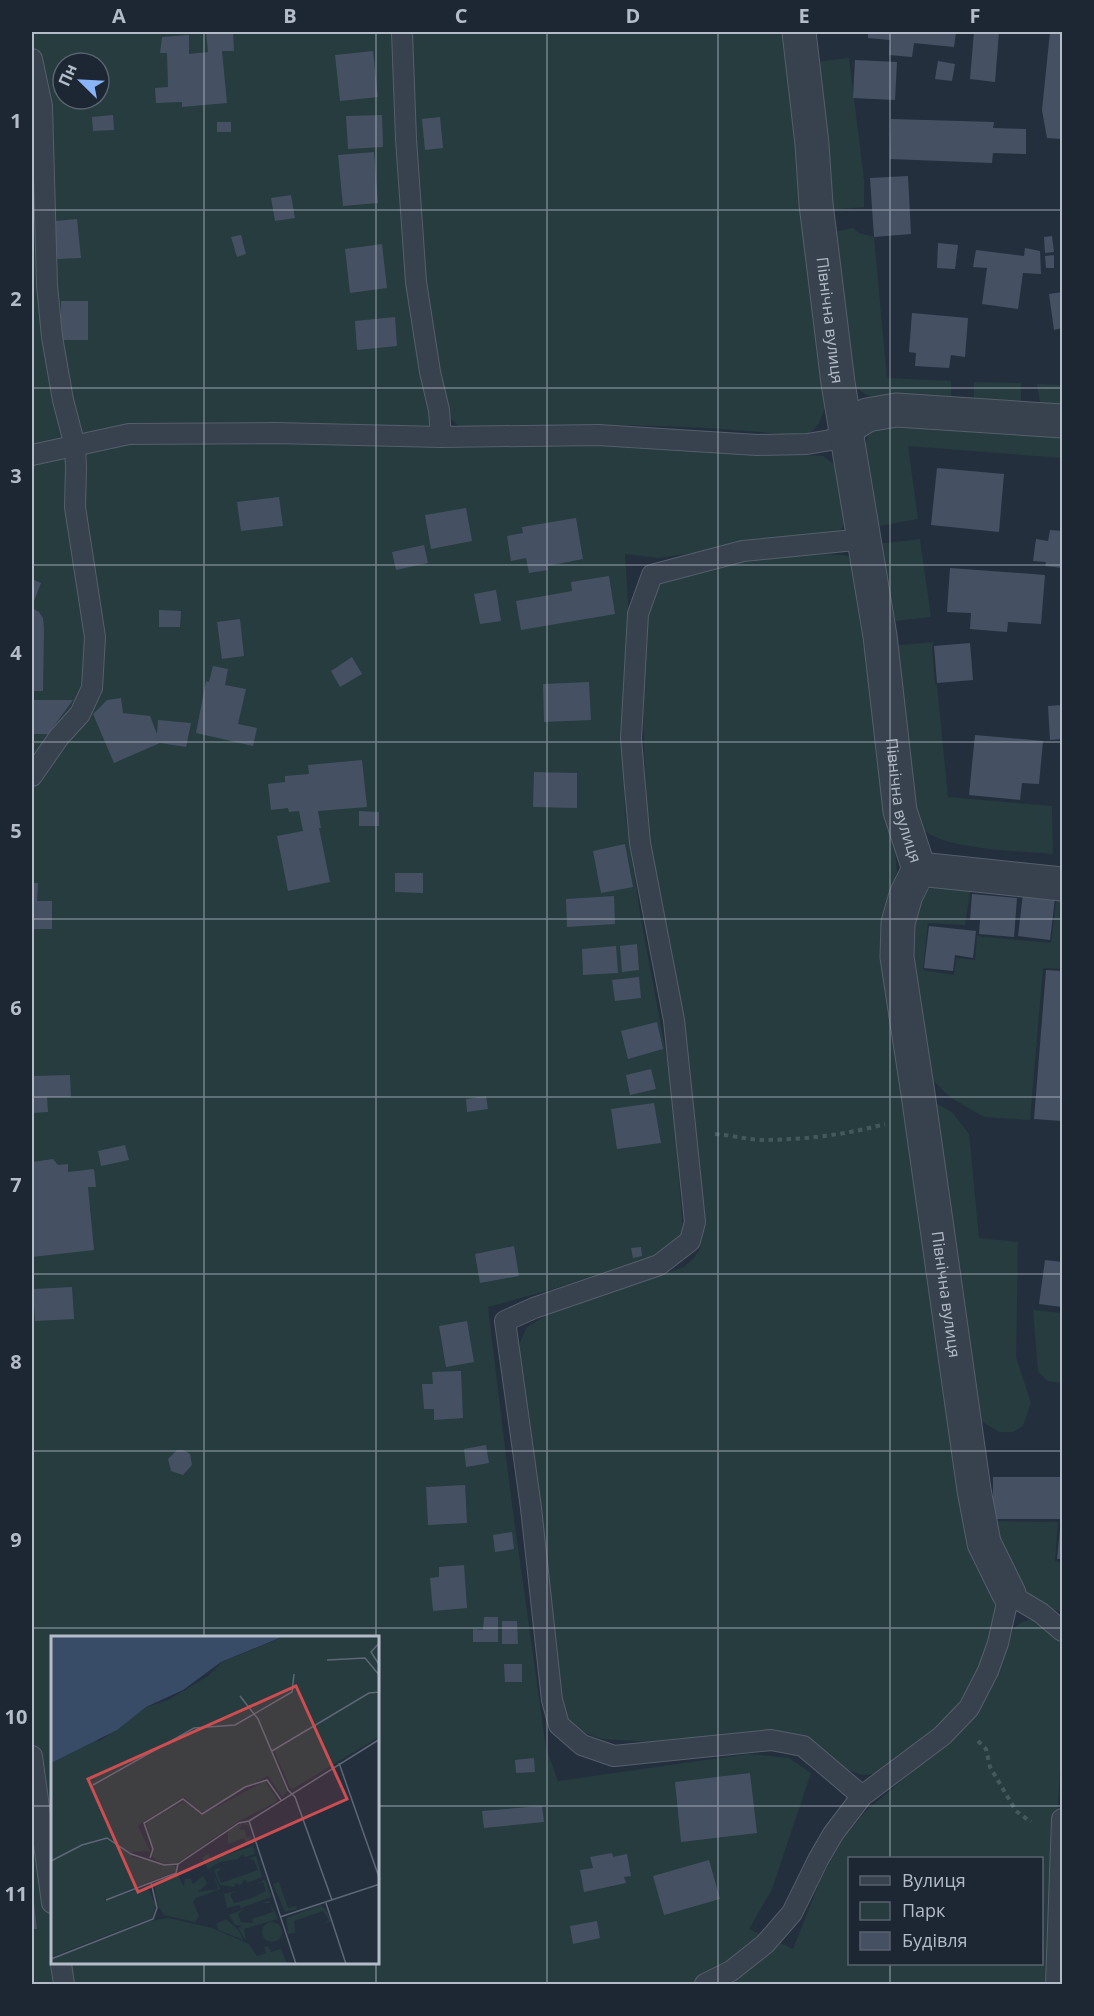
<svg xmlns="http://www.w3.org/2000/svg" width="1094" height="2016" font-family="'Open Sans',sans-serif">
  <rect width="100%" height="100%" fill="#242f3e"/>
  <path fill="#263c3f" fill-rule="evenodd" d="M32,32H397L437,445L589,444L823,456L839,468L848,516L839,534L769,542L658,558L625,554L629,616L624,756L625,814L641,919L672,1086L683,1233L667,1252L553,1289L488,1307L511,1497L546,1748L558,1781L748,1754L789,1758L811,1773L772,1889L749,1929L793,1949L820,1881L841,1842L865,1812L948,1741L1014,1628L1022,1622L1033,1619L1049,1627L1062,1640V1737L1047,1984H32ZM63,63H99V99H63ZM52,1638H378V1964H52ZM850,1858H1042V1964H850Z
    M411,32H785L827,401C822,417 818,434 799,436C688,423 570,424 459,427L445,412L426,307L416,183Z
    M849,58L864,179V207L830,210L815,62Z
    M853,228L859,233L874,237L887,378L951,381V403L868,396L855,387L832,232Z
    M974,382L1021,383V407L974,405Z
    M1037,384L1062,385V410L1041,409Z
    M886,420L1062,432V458L908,446L918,519L874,527L864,449L868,436Z
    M920,539L931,617L888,622L876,544Z
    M822,554L843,555L856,559L893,824L897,872L885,926L997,1603L994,1640L962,1705L937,1731L876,1774L862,1775L841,1767L819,1752L602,1739L577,1730L561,1709L516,1358L521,1340L527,1327L552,1312L684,1267C707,1248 702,1240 700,1212L649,845L645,785L642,673L643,627L652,596L662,581L700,566L765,557Z
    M934,642L932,646L935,683L937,685L948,797L1052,806L1053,854C1023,851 941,850 922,828C918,823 916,813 913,807L891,646Z
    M946,883L971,886L965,925L928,923L923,970L954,975L956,958L975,960L977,936L1051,943L1057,894L1062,895V969L1043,968L1030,1120L984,1117L951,1098L924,1072L910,974L916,904L929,889Z
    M928,1099L952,1112L969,1134L979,1238L1018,1242L1016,1357L1031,1403L1023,1426L1013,1432H1000L972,1416Z
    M1033,1310L1062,1313V1383L1048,1381L1038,1372Z
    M988,1521L1058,1522L1055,1561L1062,1563V1611C1045,1611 1008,1578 1001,1562C995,1550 992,1535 988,1521Z"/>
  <path fill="#455162" d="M206,32H233L234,51H222L227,103L182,107V102L156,103L155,88L168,87L167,53H160L162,37L189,35V54L208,52Z
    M868,32H956L954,47L914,43L912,57L889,55L890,40L868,38Z
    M974,32H999L995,82L970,79Z
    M1050,32H1062V139L1047,138L1042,110Z
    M373,51L378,97L340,101L335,55Z
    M855,60L897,62L895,100L853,98Z
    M938,61L955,64L952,81L935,79Z
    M113,115L114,130L93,131L92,117Z
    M382,115L383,147L348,149L346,116Z
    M440,117L443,148L425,150L422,119Z
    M891,119L994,122L993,128L1026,129V154L993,153L992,163L890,159Z
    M217,122H231V132H217Z
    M374,152L378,203L343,206L338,155Z
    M908,176L911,234L874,237L870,178Z
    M291,195L295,218L275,221L271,198Z
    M77,219L81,258L57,259L55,221Z
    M241,235L246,254L237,257L231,237Z
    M1052,236L1054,252L1045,253L1044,237Z
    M938,243L958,245L955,269L937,268Z
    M382,244L387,288L350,293L345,249Z
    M1025,248L1040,251L1041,274L1023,273L1018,309L982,304L987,268L973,267L976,250L1024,256Z
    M1054,255V268H1046L1045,256Z
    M1062,292V328L1054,330L1049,294Z
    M61,301H88V340H61Z
    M912,313L968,318L965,357L951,355L949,368L915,366L916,353L909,352Z
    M395,317L397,346L357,350L355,321Z
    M937,468L1004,474L999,532L931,525Z
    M279,497L283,526L241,531L237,502Z
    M466,508L472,541L431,549L425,515Z
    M576,518L583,559L547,566L548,570L529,573L526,558L511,561L507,536L523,533L522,527Z
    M1050,530L1062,531V568L1045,566L1046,562L1033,561L1036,539L1048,541Z
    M424,545L428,563L396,570L392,552Z
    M950,568L1045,575L1041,624L1008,622L1007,632L970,629L971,613L947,612Z
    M609,576L615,614L521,630L516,601L572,591L571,582Z
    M32,579L41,583L32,606Z
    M496,590L501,621L480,624L474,594Z
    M32,608L39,612L43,618L44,629L43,691H32Z
    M159,610L181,611L180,627H159Z
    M240,619L244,656L222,659L217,622Z
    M970,643L973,680L937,683L934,646Z
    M352,657L362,674L340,687L331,671Z
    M213,666L228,669L225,685L246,689L238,724L257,728L253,746L196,733L206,681L209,682Z
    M589,682L591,720L544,722L543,684Z
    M121,698L123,713L150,716L157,734L158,720L191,723L186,747L160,743L114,763L93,714L107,700Z
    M32,700H73L48,734H32Z
    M1062,705V739L1050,740L1048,706Z
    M975,735L1043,741L1039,784L1022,783L1020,800L969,795Z
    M362,760L367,807L318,811L321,828H319L330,882L288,891L277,836L303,831L299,811L289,812L288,808L271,810L268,784L285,782V776L309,774L308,765Z
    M534,772L577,773V808L533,807Z
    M359,811L379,812V826H359Z
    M625,844L633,887L601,893L593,851Z
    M395,873H423V893L395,892Z
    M32,883H38L37,901H52V929H32Z
    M972,894L1017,898L1014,937L979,934L980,920H970Z
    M1023,894L1055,898L1050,940L1018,936Z
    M614,896L615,924L567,927L566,899Z
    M929,926L976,931L973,958L955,955L953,971L924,968Z
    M637,944L639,970L622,972L620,946Z
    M616,946L618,973L583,975L582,949Z
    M1046,970L1062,971V1121L1034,1119Z
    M639,977L641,998L615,1001L612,980Z
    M657,1022L663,1049L628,1059L621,1031Z
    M651,1069L656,1089L630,1095L626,1075Z
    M70,1075L71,1097H47L48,1112L32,1113V1076Z
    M486,1096L488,1109L467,1112L466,1099Z
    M654,1103L661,1143L617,1149L611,1109Z
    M125,1145L129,1160L101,1166L98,1151Z
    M53,1159L58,1165L68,1164V1172L94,1169L96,1187H88L94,1250L32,1257V1162Z
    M514,1246L519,1276L480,1283L475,1254Z
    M641,1247L642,1256L633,1258L631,1248Z
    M1045,1260L1062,1262V1307L1039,1304Z
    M72,1287L74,1319L35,1321L33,1289Z
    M467,1321L474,1362L446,1367L439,1326Z
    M461,1371L463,1418L434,1420V1409H424L422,1384H433L432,1372Z
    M486,1445L489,1463L466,1467L464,1449Z
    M177,1450H183L190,1454L192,1465L183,1475L171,1471L168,1459Z
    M993,1477H1062V1559H1057L1061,1519H993Z
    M465,1485L467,1523L428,1525L426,1487Z
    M512,1532L514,1549L495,1552L493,1535Z
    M464,1565L467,1608L433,1611L430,1578L439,1577V1567Z
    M484,1617H498V1642H473V1629L483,1630Z
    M502,1621H517L518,1644H502Z
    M504,1664H522V1682H505Z
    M534,1758L535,1772L516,1773L515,1760Z
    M750,1773L757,1833L681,1842L675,1782Z
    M542,1806L544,1822L484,1828L482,1811Z
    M612,1853L613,1857L627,1854L631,1876L624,1877L626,1883L584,1892L580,1870L593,1868L590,1857Z
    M709,1860L720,1899L664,1915L653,1876Z
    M32,1894H33L37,1929H32Z
    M597,1921L600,1938L573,1944L570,1926Z"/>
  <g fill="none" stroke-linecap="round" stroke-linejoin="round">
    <g stroke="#565f6c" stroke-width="22">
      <path id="lane" d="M402,32L406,139L416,282L430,372L439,410L441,437
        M32,59L42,106L47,285L52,337L63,400L75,446L76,467L75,507L95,637L92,688L80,714L59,737L32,776
        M32,455L129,434L275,433L441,437L598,435L757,445L807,444L831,440L847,428
        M32,1756L52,1903
        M862,1796L803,1746L771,1740L614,1756L582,1745L559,1725L552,1700L531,1508L505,1321L534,1308L659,1265L690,1241L695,1222L674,1020L640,843L634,776L631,738L638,614L652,575L743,551L865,539
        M61,1964L64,1984
        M705,1984L731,1971L765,1944L792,1913L818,1860L833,1834L862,1796L942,1736L969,1708L988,1671L998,1643L1009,1594L1041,1613L1062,1631
        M1056,1984L1062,1819"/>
    </g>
    <g stroke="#565f6c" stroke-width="35">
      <g id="street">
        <path id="s1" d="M799,32L812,144L816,204L838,383L880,636L900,811L919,869L906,895L898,923L897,957L918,1094L974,1490L984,1543L1009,1594"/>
        <path d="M847,428L867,415L896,410L1062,421"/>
        <path d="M919,869L1062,884"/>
      </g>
    </g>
    <path stroke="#44595c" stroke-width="4" stroke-dasharray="4.5 4.5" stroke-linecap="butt" d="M715,1134C730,1135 745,1139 761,1140C802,1140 845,1135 885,1124
      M978,1741L986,1749L990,1767L1016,1811L1031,1822"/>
    <use href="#lane" stroke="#38414e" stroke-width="20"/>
    <use href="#street" stroke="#38414e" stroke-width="33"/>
  </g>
  <path fill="none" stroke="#b4bcc9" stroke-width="1.5" stroke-opacity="0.55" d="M204,32V1638M376,32V1638M547,32V1984M718,32V1984M890,32V1858M32,210H1062M32,388H1062M32,565H1062M32,742H1062M32,919H1062M32,1097H1062M32,1274H1062M32,1451H1062M32,1628H1062M32,1806H52M378,1806H1062M204,1964V1984M376,1964V1984M890,1964V1984"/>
  <g text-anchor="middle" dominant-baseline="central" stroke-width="5" stroke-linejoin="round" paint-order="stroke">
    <g font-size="16" fill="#b4bcc9" stroke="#1d2633">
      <text stroke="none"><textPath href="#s1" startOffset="290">Північна вулиця</textPath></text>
      <text stroke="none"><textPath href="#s1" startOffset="776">Північна вулиця</textPath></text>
      <text stroke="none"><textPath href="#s1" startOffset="1280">Північна вулиця</textPath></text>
    </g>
  </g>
  <g transform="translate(51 1636)">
    <rect width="328" height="328" fill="#242f3e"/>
    <path d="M234,0H328V56L220,115L236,156L231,161L217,140L149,177L133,161L90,187L87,190L99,215L81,216V221L124,230L125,235L51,265L96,251L105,269L101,282L0,321V127L42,105H49L95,71L117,64L157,40L171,26ZM319,58H328V101L240,154L223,115ZM214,145L227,164L223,167L185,187L126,227L113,228L102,222L95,186L133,165L150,179ZM196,187L199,191L192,188L188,193L194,194L196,202L202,200L198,204L204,207L195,208L193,202L177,208V195L187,189ZM202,210L204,218L194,221L192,218L187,223L169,226L157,233L151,222L158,217L160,224ZM205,220L211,241L196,247L194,243L189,249L184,247V251L169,249L163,234L170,231L166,237L170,247L207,234L203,224L197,223ZM126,237L133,251L134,243H140L142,248L152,240L156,248L147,256L167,253L163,240L169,253L145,262L142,266L148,280L144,286L113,279L107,270L103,247ZM214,243L220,261L190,272L188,269L176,272L173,258L186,255L179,258L183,267L201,262L215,255L212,246L205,248ZM228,246L237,272L245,270L246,273L234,276L222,248ZM218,265L227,283L193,293L195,305L187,292L191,290L184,289L178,279L193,273L187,278L190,286L202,287L201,283L222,276L219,267H211ZM270,269L276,275L280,285L272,288L278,284L272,275L243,285L244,296L251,295L237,298L235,282ZM117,282L161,292L198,308L206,320L215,317L213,311L217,310L220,316L230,313L236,328H0V323L99,285ZM175,283L188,295L192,304L168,294L165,288ZM211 296a10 10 0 1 1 20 0a10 10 0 1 1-20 0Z" fill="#263c3f"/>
    <path d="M0,0H233L170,26L132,54L95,71L66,94L0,127Z" fill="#394c67"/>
    <path fill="none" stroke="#5e6776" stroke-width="1.5" d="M329,6L320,16L329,30M276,24L314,22L329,40M189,60L207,83L237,154L244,161L281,264M221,115L318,57L329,56M288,127L329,244M42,149L143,92L184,89L241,56L243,38M198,185L245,328M99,222L102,213L93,187L132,163L151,178L194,151L216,144L230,164M0,225L31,209L56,202L80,218L113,229L127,228M127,228L188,187L198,185L329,103M55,264L125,237L127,228M275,267L295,328M229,281L329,248M0,323L102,283L106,272L100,246"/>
    <path fill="#ce4d50" fill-opacity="0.15" stroke="#ce4d50" stroke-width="3" d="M245,50L296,163L87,256L37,143Z"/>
    <rect width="328" height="328" fill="none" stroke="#b4bcc9" stroke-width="3"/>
  </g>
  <rect width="1094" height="2016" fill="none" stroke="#1d2633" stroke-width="66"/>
  <rect x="848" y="1857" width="195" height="108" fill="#1d2633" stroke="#59626f" stroke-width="1.5"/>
  <rect x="860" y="1876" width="30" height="9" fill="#38414e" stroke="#59626f" stroke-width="1.5"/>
  <text x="902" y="1887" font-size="18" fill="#b4bcc9">Вулиця</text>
  <rect x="860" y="1902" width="30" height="18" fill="#263c3f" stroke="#59626f" stroke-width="1.5"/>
  <text x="902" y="1917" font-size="18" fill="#b4bcc9">Парк</text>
  <rect x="860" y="1932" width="30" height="18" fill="#455162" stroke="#59626f" stroke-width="1.5"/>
  <text x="902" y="1947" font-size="18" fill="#b4bcc9">Будівля</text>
  <g transform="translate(81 81) rotate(294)"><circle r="28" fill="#1d2633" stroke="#59626f" stroke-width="1.5"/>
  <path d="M0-4.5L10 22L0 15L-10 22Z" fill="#8ab4f8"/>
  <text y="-9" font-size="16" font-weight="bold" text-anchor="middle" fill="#b4bcc9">Пн</text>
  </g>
  <rect x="33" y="33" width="1028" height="1950" fill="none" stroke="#b4bcc9" stroke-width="2"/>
  <g font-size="20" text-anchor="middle" font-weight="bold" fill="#b4bcc9">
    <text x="119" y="23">A</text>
    <text x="290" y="23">B</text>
    <text x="461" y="23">C</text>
    <text x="633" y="23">D</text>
    <text x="804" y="23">E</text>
    <text x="975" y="23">F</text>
    <text x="16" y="128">1</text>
    <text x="16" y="306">2</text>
    <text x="16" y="483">3</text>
    <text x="16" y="660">4</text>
    <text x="16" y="838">5</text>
    <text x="16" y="1015">6</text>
    <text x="16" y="1192">7</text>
    <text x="16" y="1369">8</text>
    <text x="16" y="1547">9</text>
    <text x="16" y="1724">10</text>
    <text x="16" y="1901">11</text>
  </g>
</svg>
